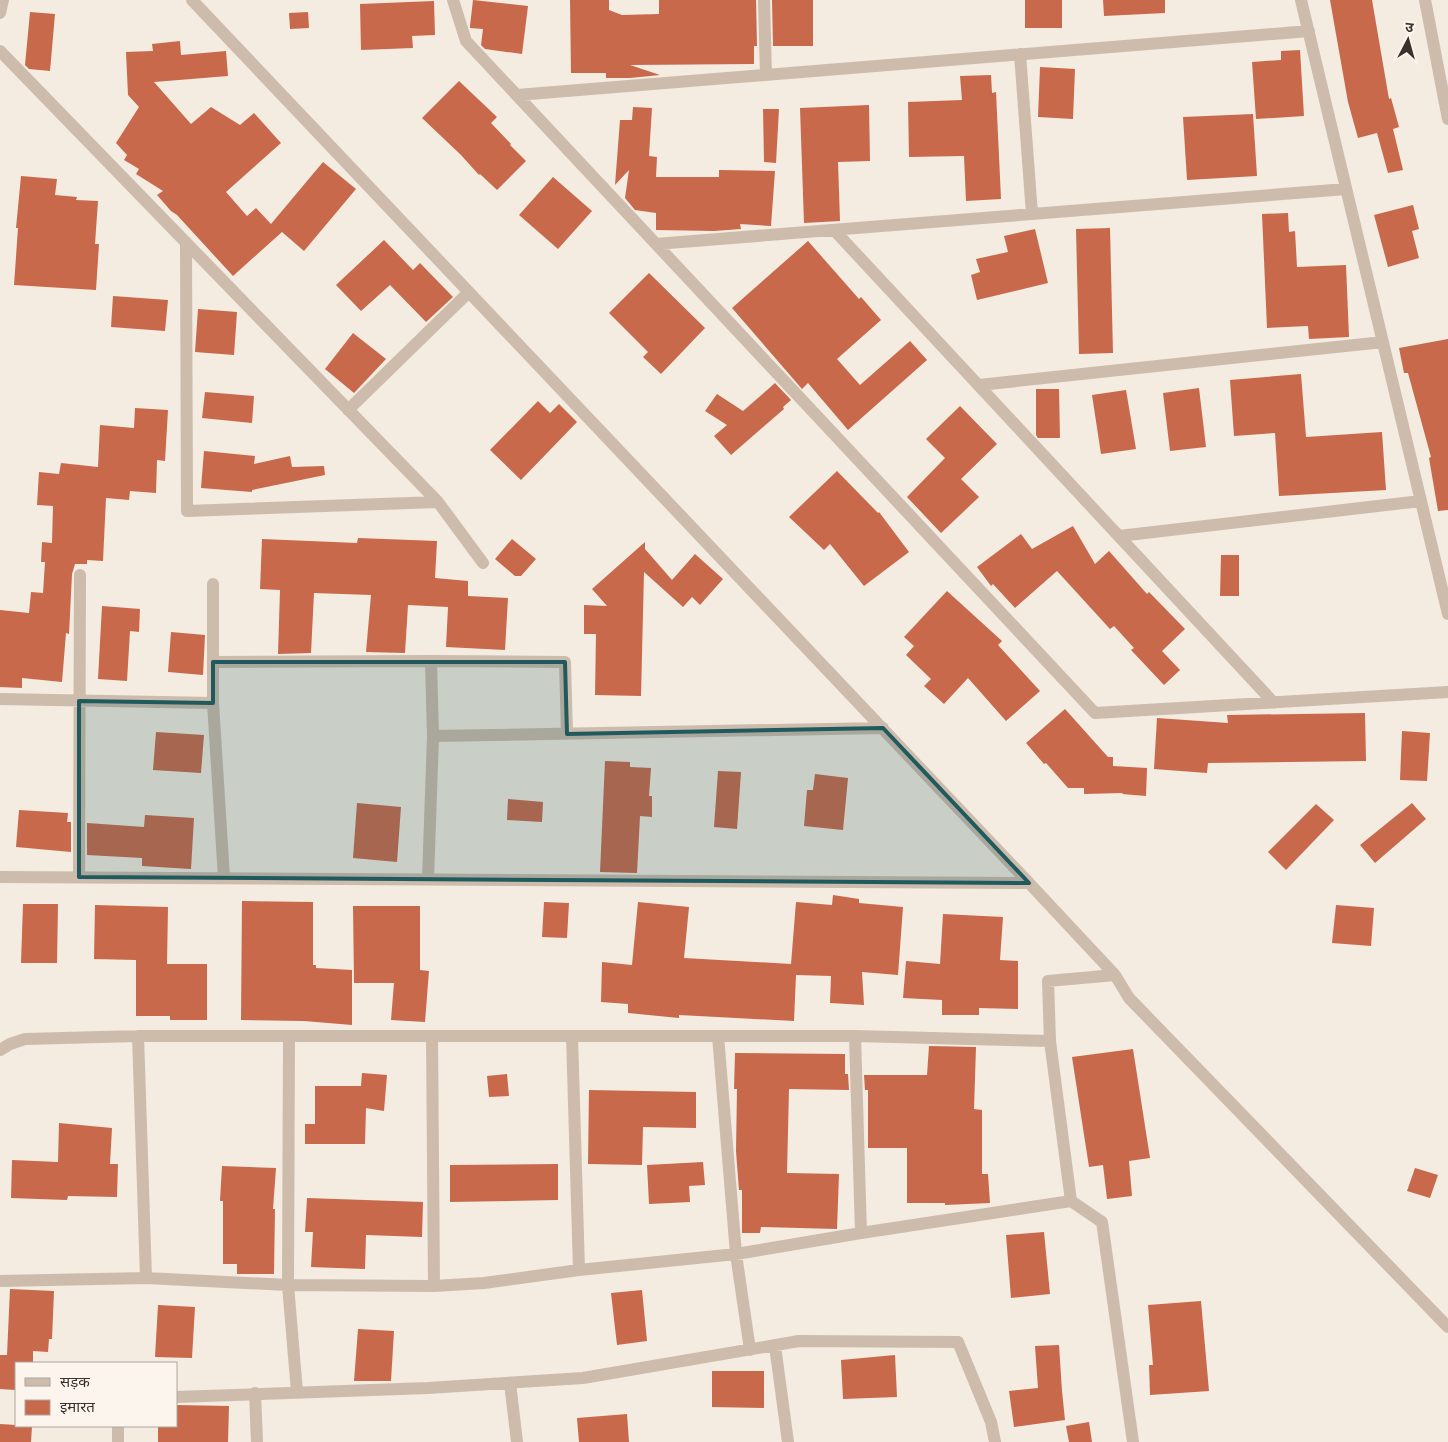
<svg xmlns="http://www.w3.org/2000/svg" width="1448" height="1442" font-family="'DM Sans','Noto Sans Devanagari',sans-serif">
  <rect width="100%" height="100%" fill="#f4ebe1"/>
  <path fill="#c8694b" d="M473,0L528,6L522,54L485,49L481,45L483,29L470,28V26Z
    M570,0H609V10L622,15L659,14V0H756L757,46H754V64L630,65L660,75L630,78H606V73H571Z
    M772,0H813V46H773Z
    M1025,0H1062V28H1025Z
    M1103,0H1165V13L1104,16Z
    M1330,0H1372L1389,99L1391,98L1399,127L1393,129L1403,170L1388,173L1377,133L1358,138L1348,102Z
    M434,1L435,35L412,36L413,48L361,50L360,4Z
    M30,12L55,14L50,71L29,69L25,65Z
    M308,12L309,28L290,29L289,13Z
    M180,41L181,55L226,51L228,76L154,82L191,124L211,107L240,125L254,113L281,143L226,192L247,216L256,208L271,224L323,162L356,189L304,251L282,232L233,276L177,215L171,211L157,195L163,191L136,174L139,169L124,160L127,155L116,143L139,107L128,95L126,52L153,51L152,44Z
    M1300,50L1304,116L1256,119L1252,62L1281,60V51Z
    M1040,67L1075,69L1073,119L1038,117Z
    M991,75L992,93L996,92L1001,199L966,201L964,156L909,157L908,102L962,100L960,76Z
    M459,81L497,117L491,123L511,144L510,145L526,161L497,190L480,174L479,175L461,155L422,118Z
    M869,105L870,161L838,162L840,221L804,223L800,108Z
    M633,107L652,108L649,156L657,157L656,177H719V170L775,171L771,226L740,224L741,229L714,231L656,230V213L635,210L625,198L629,170L615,185L620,120H632Z
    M763,109H779L776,163L764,162Z
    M1253,114L1257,176L1187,180L1183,117Z
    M21,176L57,179L55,195L77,197L76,200L98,201L95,244H99L96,290L14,285L18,228H16Z
    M553,177L592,211L558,249L519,215Z
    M1413,205L1419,229L1412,231L1419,258L1388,267L1374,215Z
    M1288,213L1289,232L1295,231L1297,267L1346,265L1349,337L1309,339L1308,326L1267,328L1262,214Z
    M1110,228L1113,353L1079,354L1076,229Z
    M1035,229L1048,283L977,300L971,275L980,272L976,259L1008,252L1004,236Z
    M384,240L413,270L420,263L453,297L426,322L390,285L361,311L336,285Z
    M808,241L859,299L861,297L881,320L837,359L860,385L910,341L927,360L848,430L808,383L802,389L732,308Z
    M649,273L705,328L661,374L643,357L648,352L609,313Z
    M113,296L168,300L165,331L111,327Z
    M198,309L237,312L234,355L195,352Z
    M353,333L386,359L354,393L325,369Z
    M1448,339V510L1438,511L1429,458L1431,457L1408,373H1404L1399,348Z
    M1301,374L1306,437L1382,432L1386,490L1279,496L1275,433L1234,436L1230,380Z
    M775,383L791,400L783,407L784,409L731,455L714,436L727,425L705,411L717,394L743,411Z
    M1199,388L1206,447L1170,451L1163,393Z
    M1036,389H1059L1060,438H1038L1036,435Z
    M1126,390L1136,449L1101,454L1092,395Z
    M205,392L254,396L252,423L202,418Z
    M538,401L550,413L559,404L577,422L521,480L490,450Z
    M960,406L997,444L961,479L979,497L941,533L907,497L945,458L926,439Z
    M135,408L168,410L165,461L157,460L156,493L130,491L129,500L106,498L103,561L87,560V564H75L72,574L69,634L66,633L62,682L22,678V688L0,687V610L29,613L31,592L43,593L45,562H41L42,542L52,543L53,506L37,505L39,472L59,474L61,463L98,467L100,425L134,428Z
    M204,451L255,456L254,464L290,456L292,467L324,466L325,475L252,490V492L201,488Z
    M837,471L878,513L879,512L909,552L864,586L830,544L824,550L789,517Z
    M1073,526L1095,564L1109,551L1147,594L1149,592L1185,629L1162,651L1180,670L1164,685L1131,650L1134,648L1114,626L1110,629L1057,571L1015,608L993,584L991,586L977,567L1021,534L1032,549Z
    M358,538L437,541L435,578L468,581V596L508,598L505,650L446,647L448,607L408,605L405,653L366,652L371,595L314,593L311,653L278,654L280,590L260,589L262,539L357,543Z
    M512,539L536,559L521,576H515L495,559Z
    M645,542V549L672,580L695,554L723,579L700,605L692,597L683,607L644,572L641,696L595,695L596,634H584V605L607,606L592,589Z
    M1221,555H1239V596H1220Z
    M947,591L1002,641L998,645L1040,691L1006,721L968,678L944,704L924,686L931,679L906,655L914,646L904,637Z
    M102,606L140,609L139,632L130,631L127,681L98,679Z
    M171,632L205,635L203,675L168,672Z
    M1065,709L1108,757H1113V766L1147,768L1146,796L1122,794L1123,793L1084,794V788H1068L1046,763L1044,764L1026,743Z
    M1365,713L1366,761L1208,763L1207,773L1154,769L1157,718L1228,723L1227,715Z
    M1402,731L1430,733L1427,781L1400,780Z
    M156,732L204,735L201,773L153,770Z
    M605,761L630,762V767L651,768L649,796H652V817L640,816L637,873L600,872Z
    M718,771L741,772L737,829L714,827Z
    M815,774L848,778L843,830L804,826L807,790H813Z
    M508,799L543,802L542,822L507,820Z
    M357,803L401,807L397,862L353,858Z
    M1412,803L1426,819L1375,863L1360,845Z
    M1316,804L1334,820L1286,870L1268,852Z
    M19,810L68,813L67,822H71V852L16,847Z
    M145,815L194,818L191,869L142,866V858L87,855V823L144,827Z
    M833,895L859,899V903L903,907L898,975L862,972L864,1005L830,1003L831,976L796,975L794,1021L679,1015V1018L628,1013V1004L601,1002L602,962L632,965L638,902L689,907L684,958L791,964L796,902L832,905Z
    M242,901L313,902V965H316V968L352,970V1025L304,1021L241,1020Z
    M544,902L569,903L567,938L542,937Z
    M23,904H58L57,963H21Z
    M95,905L168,907L167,964H207V1020H170V1016H136V960L94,959Z
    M1336,905L1374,908L1371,946L1332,943Z
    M353,906H420V970L429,971L425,1022L391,1020L394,983H354Z
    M943,914L1003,917L1000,960L1018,961V1009L979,1008V1015H942V1000L903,998L906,961L940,964Z
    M929,1046L976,1047L974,1109L982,1110V1174H988L990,1203L945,1205V1203H907V1148H868V1090H865L864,1075H927Z
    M1133,1049L1150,1158L1129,1161L1132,1196L1107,1199L1103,1165L1089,1167L1072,1057Z
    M735,1053L845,1054V1074H848L849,1090L789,1089L787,1173L839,1174L837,1229L761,1227L760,1233H742V1190H739L736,1151L737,1089H734Z
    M362,1073L387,1075L384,1111L366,1108L365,1144H305V1124H315V1086H361Z
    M507,1074L509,1096L489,1097L487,1076Z
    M589,1090L696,1092V1128L643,1127L642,1165L588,1164Z
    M59,1123L112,1128L110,1164H118L117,1197L68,1196L67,1200L11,1198L12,1160L58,1162Z
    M703,1162L705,1185L689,1186L690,1202L649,1204L647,1165Z
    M558,1164V1200L450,1202V1165Z
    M222,1166L276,1168L273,1209H275L274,1274H237V1264H223V1201H220Z
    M1415,1168L1438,1175L1430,1198L1407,1191Z
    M307,1198L423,1202L422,1237L366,1235L365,1269L311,1267L313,1232H305Z
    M1044,1232L1050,1294L1011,1298L1006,1235Z
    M10,1289L54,1291L52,1339H49L48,1352L33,1351V1363H16V1390L0,1389V1355H7Z
    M642,1290L647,1341L617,1345L611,1293Z
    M1201,1301L1209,1391L1150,1395L1149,1365H1153L1148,1305Z
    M158,1305L195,1307L192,1358L155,1357Z
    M358,1329L394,1331L391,1381H354Z
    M1059,1345L1062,1391L1065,1420L1014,1427L1009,1391L1038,1388L1035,1346Z
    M895,1355L897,1397L843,1399L841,1360Z
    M712,1371H764V1408L712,1407Z
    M176,1405L229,1406L228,1442H158V1426H176Z
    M627,1414L629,1442H579L577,1418Z
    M1089,1422L1092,1442H1069L1066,1426Z
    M0,1424L32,1426L31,1442H0Z"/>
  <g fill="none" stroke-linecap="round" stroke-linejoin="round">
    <path stroke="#cdbbac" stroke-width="12" d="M192,0L1029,883
      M453,0L466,41L1095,713L1448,692
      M764,0L766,75
      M1301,0L1448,614
      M1425,0L1448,119
      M0,51L438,502L187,511L186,242
      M1020,54L1032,214
      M517,95L1309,31
      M834,230L1274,703
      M656,244L1346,189
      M979,385L1383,342
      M348,410L469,292
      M438,502L483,563
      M1119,536L1421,501
      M431,661L565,662L567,734
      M213,662L431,661L433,736L428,879
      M0,699L213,703V584
      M213,703L224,878
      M433,736L883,728
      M0,877L1029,883L1115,975L1048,981L1050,1041L1071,1201L861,1233L736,1254L579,1270L484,1283L434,1286L288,1285L146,1278L0,1281
      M79,877L80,575
      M1115,975L1129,998L1448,1327
      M138,1036L146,1278
      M289,1036L288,1285L297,1392
      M432,1036L434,1286
      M572,1036L579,1270
      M718,1036L736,1254L750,1350
      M855,1036L861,1233
      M0,1050L10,1044L25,1039L138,1036H855L1050,1041
      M1071,1201L1102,1222L1133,1442
      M775,1346L788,1442
      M510,1383L517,1442
      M255,1393L257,1442
      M176,1397L428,1388L583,1378L799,1341L958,1342L991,1422L995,1442
      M118,1426V1442"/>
    <path stroke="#cdbbac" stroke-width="12" d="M0,13L3,0"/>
  </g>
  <path fill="#1f5a5e" fill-opacity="0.2" stroke="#1f5a5e" stroke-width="4" stroke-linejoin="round" d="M213,662H565L567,734L883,728L1029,883L79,877V701L213,703Z"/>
  <rect x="15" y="1362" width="162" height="65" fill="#fbf5ee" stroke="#aea6a0"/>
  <rect x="25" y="1378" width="25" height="8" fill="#cdbbac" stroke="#aea6a0"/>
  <text x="60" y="1387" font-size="15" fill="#3b302b">सड़क</text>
  <rect x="25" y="1400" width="25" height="15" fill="#c8694b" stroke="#aea6a0"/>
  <text x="60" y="1412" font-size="15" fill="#3b302b">इमारत</text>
  <g transform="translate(1408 40) rotate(6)" stroke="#fbf5ee" stroke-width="4" paint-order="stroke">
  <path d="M0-4L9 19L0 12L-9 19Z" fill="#3b302b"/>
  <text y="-8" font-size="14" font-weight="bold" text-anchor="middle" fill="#3b302b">उ</text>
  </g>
</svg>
